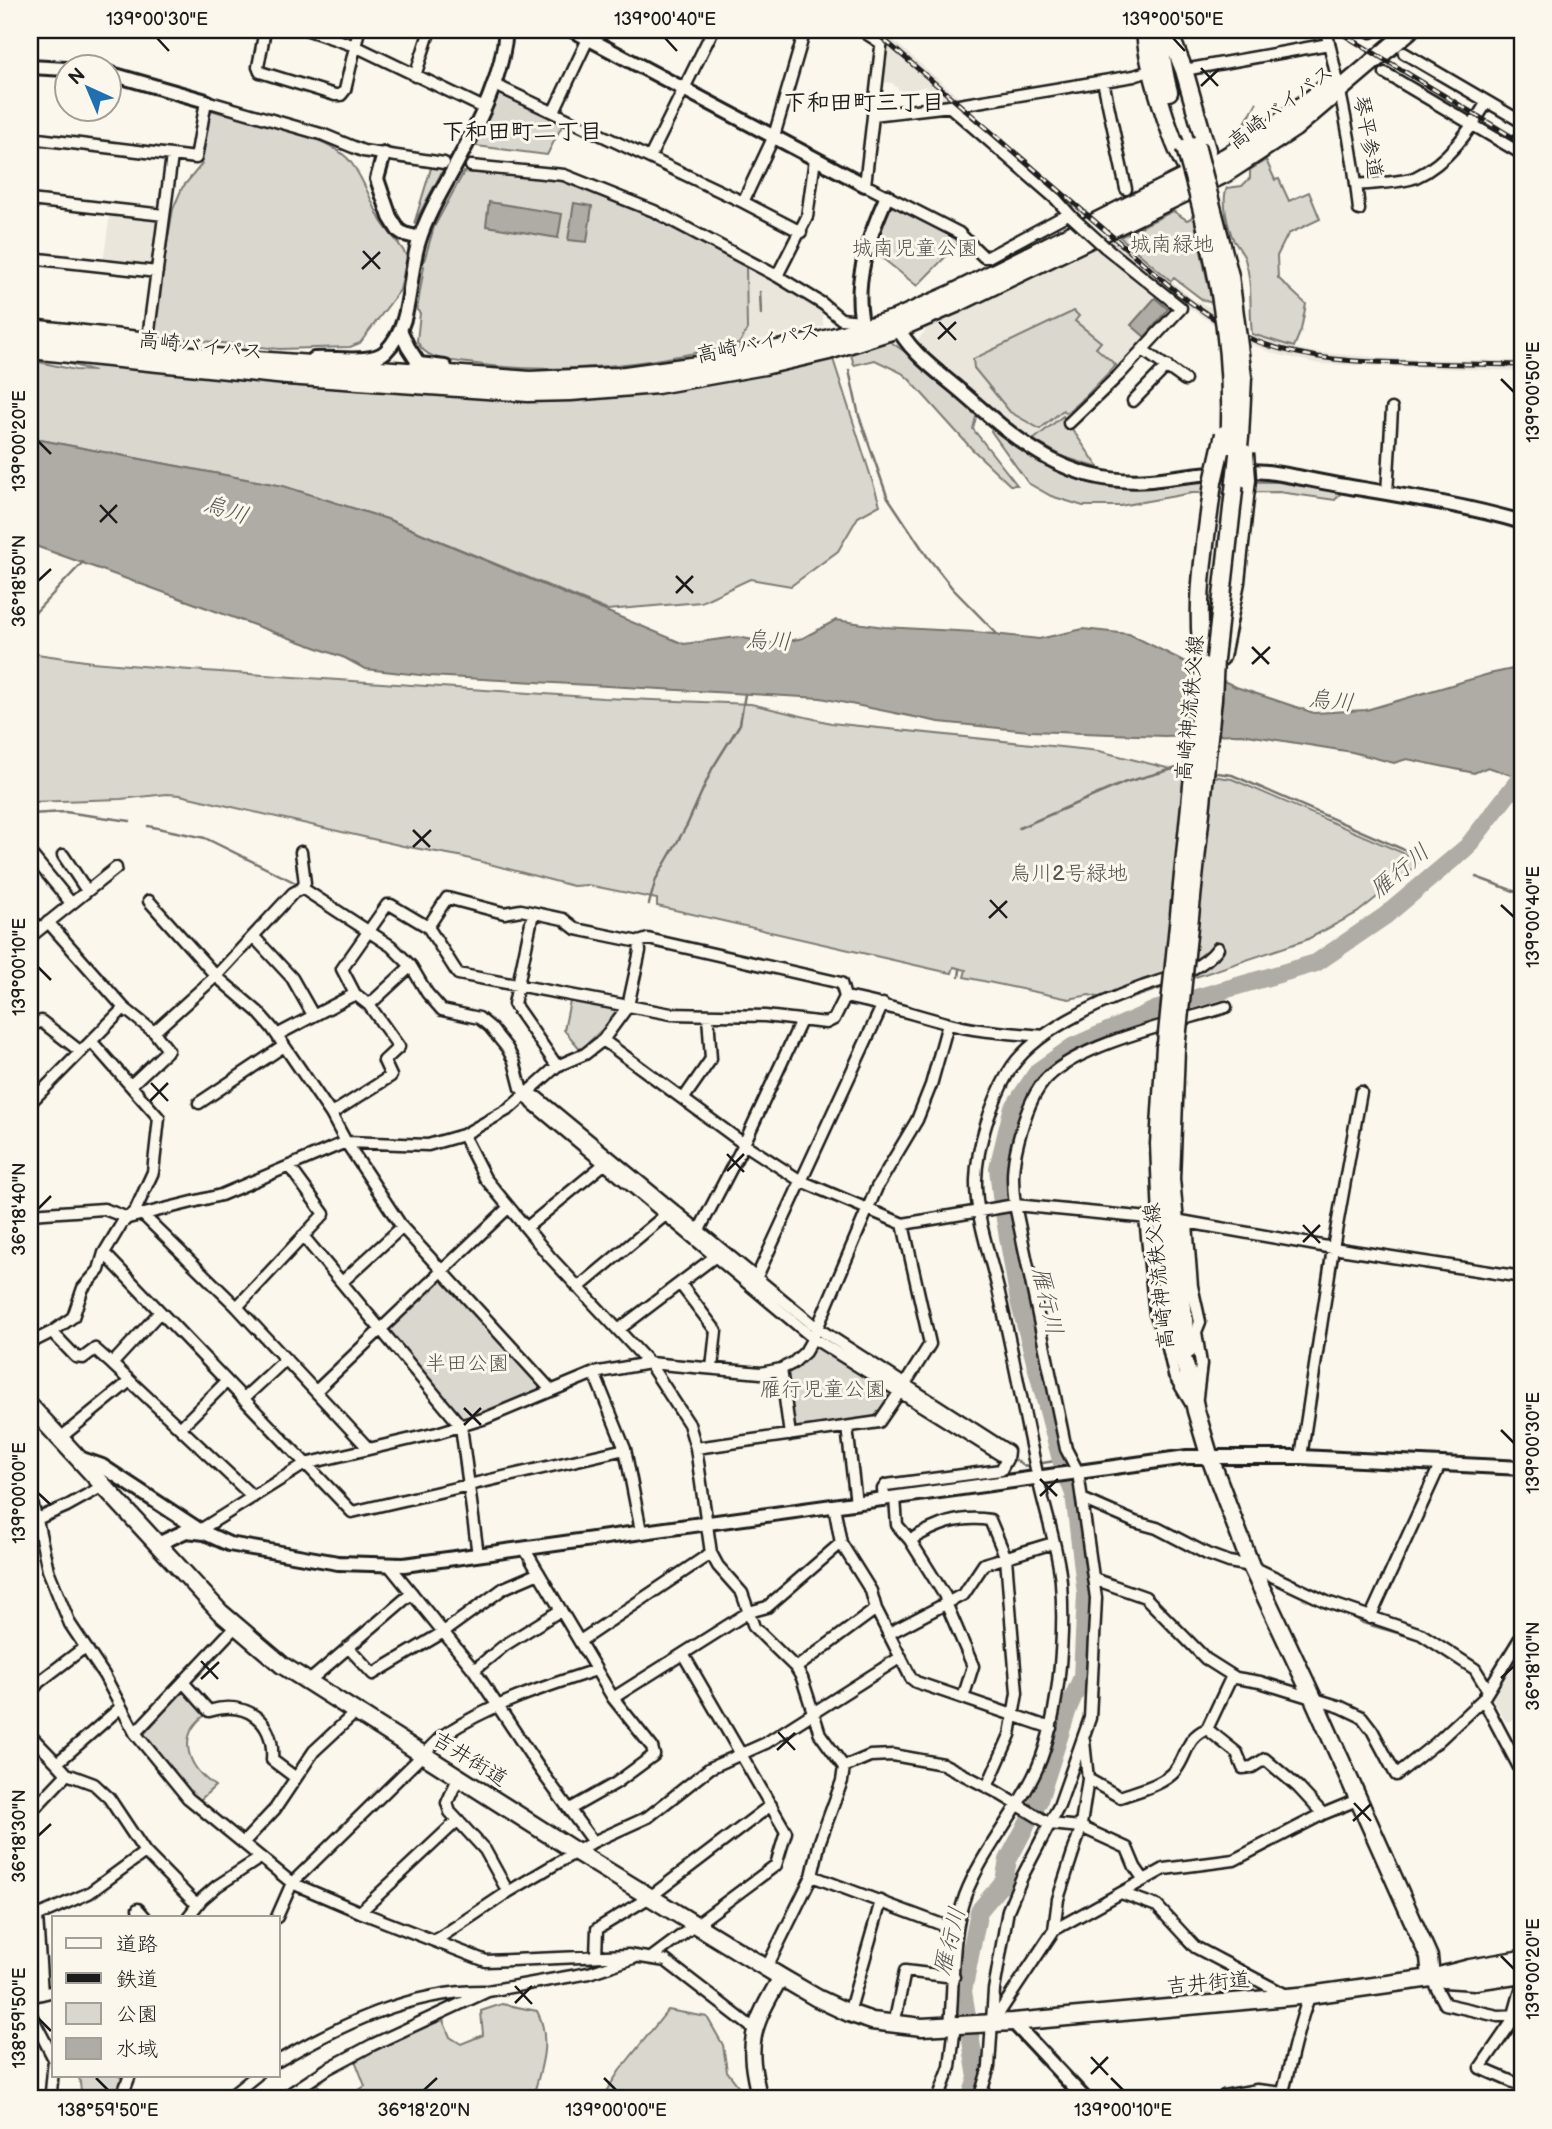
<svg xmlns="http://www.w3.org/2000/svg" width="1552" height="2129" font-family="'Balsamiq Sans','Klee One',sans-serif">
  <rect width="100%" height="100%" fill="#fbf7ec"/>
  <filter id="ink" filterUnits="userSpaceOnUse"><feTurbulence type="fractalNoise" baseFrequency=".0143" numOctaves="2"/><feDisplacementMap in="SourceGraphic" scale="14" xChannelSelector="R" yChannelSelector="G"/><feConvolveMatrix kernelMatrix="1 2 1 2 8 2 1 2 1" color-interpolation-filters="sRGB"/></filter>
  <g filter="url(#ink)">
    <path fill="#eae6dc" d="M886,34L961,99L943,102L925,86L903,94L892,83L882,82Z
      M110,213L157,218L161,223L154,266L150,269L103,263Z
      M1120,237L1194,300L1213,308L1215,325L1177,300L1109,242Z
      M1092,246L1124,267L1175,309L1131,357L1066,420L1062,416L1033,440L988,404L917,341L925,331L923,326Z
      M746,264L823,308V326L739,344L747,330Z
      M1249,334L1279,344L1312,352L1384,358L1522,361V371L1319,364L1276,354L1250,344Z
      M1522,1648V1717L1506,1722L1493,1699L1504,1673Z"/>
    <path fill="#dad7ce" stroke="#7b7a75" stroke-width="2" d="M505,92L565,120L547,155L476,146L499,93Z
      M1257,102L1195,223L1212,303L1203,300L1174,278L1171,281L1120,237L1173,211L1187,220L1191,218Z
      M211,110L224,114L226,111C258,121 329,136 350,161C364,179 370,199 380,219C387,232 404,247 407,258L424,261L434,227L464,172L557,179L654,218L746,264L747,330L739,344C648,364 560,377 468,363C449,360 426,361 417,341L420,313L417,310L424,266L406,263L400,290L360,343L350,347L279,349L156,336L152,331L173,209L182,188L202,164L199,161L208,112Z
      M1266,160L1275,180L1279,179L1289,201L1309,192L1320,219L1288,234L1277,256L1278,278L1306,304L1301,330L1294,347L1252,334C1249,308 1253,285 1245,259C1243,253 1238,247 1234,241C1228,228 1221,200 1227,188L1242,186L1250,178V170Z
      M432,165L444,168L414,224Z
      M894,206L961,241L917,286L871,249L889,208Z
      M1074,311L1079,316L1075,321L1101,342L1096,348L1116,365L1086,396L1066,413L1063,410L1040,429L1010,412L974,368L973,359Z
      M888,340L921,363L977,413L973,429L1017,485H1010L971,448L909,379L902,373L875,360L854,365L850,351Z
      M832,356L880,505L858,517L838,551L791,586L750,579L701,602L607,610L387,519L283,486L30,438V360L75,370L95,371L47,358L334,386Z
      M1063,416L1099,468L1064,457L1033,440Z
      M992,427L1039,462L1086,482L1102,485L1152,486L1197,481L1278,482L1342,492L1335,500L1279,492L1192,493L1120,506H1083L1051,496L1028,483L991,431Z
      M30,653L92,662L190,670L603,698L751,704L831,723L1099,751L1179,771L1232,779L1417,859L1416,866L1357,913L1306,940L1121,1002L1089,995L1069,999L964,977L966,970L954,967L952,973L941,971L657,906V899L588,885L573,886L459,856L403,846L180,795L167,794L121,799L30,802Z
      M570,1001L618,1009L619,1013L581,1050L564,1030Z
      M440,1280H444L541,1385L537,1391L467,1419H463L390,1334L391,1327Z
      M818,1345L890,1390L891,1395L877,1416L796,1429L792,1426L787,1374L798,1365L814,1346Z
      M183,1691H188L208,1713C175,1735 187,1767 215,1786L200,1800L196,1796L193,1798L145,1738L144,1734Z
      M502,2004L537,2011C552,2039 541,2070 532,2099H345L365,2086L355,2060L407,2034L443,2020L450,2037L461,2044L483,2035L481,2011Z
      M668,2010L707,2017L723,2045L727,2071L748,2099H601L620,2070Z
      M79,2075H117L124,2079L119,2099H82Z
      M316,2084L335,2099H290Z"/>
    <path fill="#afaca5" stroke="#74726e" stroke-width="2" d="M489,202L562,214L558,238L486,226Z
      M574,203L592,206L587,242L568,240Z
      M1155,298L1168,309L1145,337L1131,325Z
      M30,438L283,486L387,519L684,644L737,637L776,644L803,638L836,620L884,627L975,632L1039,639L1083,629L1129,634L1236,687L1314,713L1366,710L1489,674L1522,667V779L1488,767L1474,773L1407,759L1394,763L1352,752L1241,734L1164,736L1029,731L939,722L821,698L429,676L365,669L345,658L30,544Z"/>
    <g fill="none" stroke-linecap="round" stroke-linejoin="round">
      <path stroke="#74726e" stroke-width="2.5" d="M760,292L761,314
        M849,370L859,416L887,496L927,556L953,589L999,636
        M30,618L83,562
        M1210,772L1232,775L1416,855
        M30,814L65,812L130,821
        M148,826L205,838L296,883
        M1019,828L1126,782L1177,768L1186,769
        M1476,877L1522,894
        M649,904L656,879L687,825L712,769L740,724L745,694
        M959,977L960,970
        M1011,1457L1024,1466L1061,1460
        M1208,1559L1232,1568
        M1355,1618L1363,1623L1415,1638
        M1440,1653L1470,1672L1482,1689
        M1488,1697L1522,1759"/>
      <path stroke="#afaca5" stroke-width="18" d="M970,2099L977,2078L963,1991L979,1911L1004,1881L1008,1860L1038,1803L1068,1709L1082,1677L1086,1594L1074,1494L1061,1460L1019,1301L1001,1196L998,1168L1012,1110L1038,1071L1072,1047L1155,1010L1316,963L1385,916L1467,847L1522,776"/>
      <g stroke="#1c1c1c" stroke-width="15">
        <path id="minor" d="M265,30L258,67L260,72L335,95H341L345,90L359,30
          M308,30L355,46L484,108
          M861,30L881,43
          M883,30L865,185L959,233L984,257H988L1068,214
          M1326,30C1340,90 1353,148 1359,210
          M1368,30L1371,32
          M1522,30V31
          M1404,53L1522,122
          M1184,70L1329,44
          M1385,73L1522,154
          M415,76L430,30
          M1103,81L1126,189
          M493,84L743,202L801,232
          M949,106L1056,199L1072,217
          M554,111L588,39
          M873,115L959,105L1134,76L1152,70
          M30,138L196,158L206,101L324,135L363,151L444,163
          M650,157L713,30
          M471,166L564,175L654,211L777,276L823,304L841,319L861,321
          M1357,185C1373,183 1403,183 1416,177C1447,163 1470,130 1487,102
          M30,200L164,215
          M743,202L774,136L805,30
          M30,258L157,272
          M777,276L807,217L815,159
          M30,325L148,338L172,156
          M1143,350L1185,380
          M1133,401L1167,366
          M1069,423L1118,376L1181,308L1105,247
          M1387,493L1392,409
          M301,852L305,883L302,888
          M30,853L71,903
          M63,855L87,891
          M149,901L216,976L258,1012L272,1028L331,1114L346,1142L402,1227L551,1390
          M533,913L514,1004L557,1066
          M30,918L40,929
          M48,922L124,1008L154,1032L216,976L293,893L302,888L391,946L411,966L427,993L442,1010L479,1018L490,1027L507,1048L514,1061L521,1088L533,1104L813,1338L1007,1459
          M30,937L116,868
          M254,937L292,978L313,1015
          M845,997C880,1003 912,1014 946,1023C977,1032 1011,1033 1043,1036
          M369,1005L411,966
          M30,1027L41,1021L81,1052
          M277,1035L355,994L342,969L387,905H391L428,927L458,974L671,1014L765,1016L826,1023L834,1019L845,997L841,983L648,939L639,942L576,929L563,919L521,910L504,913L447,898L428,927
          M603,1040L744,1144L801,1181L903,1224L1015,1205L1149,1218
          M131,1085L168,1050L154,1032
          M527,1094L538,1098L817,1328L1008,1451L1007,1459L1001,1470L886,1485L883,1489L884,1500
          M684,1098L711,1059L708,1016
          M30,1103L124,1008
          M199,1103L284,1046
          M331,1114L391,1076L384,1061L399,1047L369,1005L355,994
          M463,1135L485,1178L550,1257L649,1363L689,1424L696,1448L711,1553L718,1566L742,1593L754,1627L796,1668L802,1678L820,1734L844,1767
          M30,1214L104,1209L128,1218L221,1195L346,1142L428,1145L463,1135L509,1109L557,1066L585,1054L603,1040L628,1006L640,951L639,942
          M142,1214L237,1307L369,1449
          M1145,1218L1155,1314L1166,1339L1174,1375L1190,1402
          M1181,1221L1333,1248L1522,1277
          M1187,1224L1192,1286L1200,1322L1196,1332L1201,1364L1197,1397
          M526,1228L609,1160
          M697,1234L744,1144L801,1021
          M303,1236L461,1426L478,1555
          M104,1253L352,1512L625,1449
          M342,1282L402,1227
          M754,1283L883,1004
          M681,1285L716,1331L712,1368
          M578,1288L669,1212
          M237,1307L324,1214L289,1166
          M160,1312L112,1364L253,1497
          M618,1330L721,1252
          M52,1332L76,1357L83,1358L95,1349L112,1364
          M30,1343L52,1332L73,1317L83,1288L99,1270L104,1253L122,1223L135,1211L153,1172L159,1118L92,1042
          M781,1369L790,1435
          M594,1373L625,1449L641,1531
          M316,1391L509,1207
          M243,1399L286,1359
          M847,1427L856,1503
          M180,1428L226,1382
          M59,1439L130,1381
          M696,1448L879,1422L905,1384L930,1344L903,1224
          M1301,1457L1333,1248L1361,1092
          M30,1497L37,1520L48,1570L70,1624L104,1675L135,1733L188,1798L292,1883L360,1912L486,1961L628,1955L666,1961L754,2029
          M895,1498L897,1525L910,1540
          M1082,1499L1135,1522L1157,1528L1207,1554L1229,1562L1251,1566L1327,1602L1421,1634L1475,1669L1488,1690
          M834,1506L841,1543L871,1591L876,1609L911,1678L916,1682L1051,1728
          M30,1522L67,1506L103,1486
          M200,1530L305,1464L437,1433L486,1418L594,1373L649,1363L761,1373L781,1369L793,1363L805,1352L813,1338L877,1187L917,1120L931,1085L948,1024
          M524,1548L613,1698L652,1747L654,1755L616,1783L570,1809
          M389,1565L474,1670L539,1768L593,1842
          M1094,1579L1145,1597L1206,1659L1236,1678L1260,1682L1341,1707L1362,1717L1372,1730L1396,1775L1436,1743L1483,1699L1522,1635
          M1370,1618L1440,1465
          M888,1634L964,1594L984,1564L1053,1543
          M580,1641L711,1553
          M348,1647L373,1674L442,1633L504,1588L539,1573
          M796,1668L876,1609
          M474,1670L505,1645L561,1610
          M30,1672L39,1682
          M183,1682L209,1711C246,1700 275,1720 272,1760L296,1778
          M308,1682L412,1593
          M30,1694L39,1682L85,1647
          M613,1698L749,1612L767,1607L841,1543
          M963,1698L973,1666L946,1603L945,1596L910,1540C936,1525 959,1515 990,1520L1006,1558L1017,1693L1010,1735L987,1787
          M1483,1699L1522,1773
          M121,1707L57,1763L67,1774L94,1784L109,1798L145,1852L192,1900L199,1903
          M1207,1729L1237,1753L1243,1768L1252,1767L1265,1759L1298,1787L1323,1814
          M135,1733L236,1626
          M30,1735L57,1763
          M459,1776L447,1803L450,1812L485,1850L508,1892
          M1088,1779L1120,1797C1137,1791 1163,1785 1175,1771C1188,1755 1185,1738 1207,1729L1232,1676
          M30,1813L67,1774
          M243,1843L275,1809L314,1751L355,1713
          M812,1876L956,1930
          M1121,1893L1157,1906L1195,1947L1288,1996
          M138,1909L145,1917
          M360,1912L457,1821
          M37,1916L42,1994
          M188,1917L202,1899L217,1886L260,1858
          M277,1917L292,1883L442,1736C489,1705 543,1687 596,1670
          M30,1919L89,1893L145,1852
          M1054,1930L1058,1899L1080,1831L1088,1779L1084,1741
          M436,1940L508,1892L593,1842L648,1817L710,1768L766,1743L901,1657
          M596,1956L597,1929L650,1897L771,1805
          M651,1958L776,1865L786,1832L683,1654
          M767,1967L812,1876L820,1841L842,1781L844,1767L870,1756L893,1755L943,1764L995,1791L1050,1824L1081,1827L1127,1848L1135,1867L1144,1880
          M1431,1978L1445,2004L1498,2016L1519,2015
          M1522,1986L1515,2011L1516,2016L1480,2068L1522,2086
          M30,1997L54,1991
          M30,2013L54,2059L51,2092L53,2099
          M849,2013L881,1901
          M993,2022L1054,1930L1164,1869L1234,1860L1323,1814L1357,1800
          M894,2025L905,1971L954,1977
          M950,2026C954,1983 951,1936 965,1896C981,1854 1013,1817 1033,1777C1059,1727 1065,1638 1061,1582C1058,1547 1045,1512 1038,1478C1024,1415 1013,1352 998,1289C990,1256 975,1214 976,1180C977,1144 991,1104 1008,1073C1031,1032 1100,1002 1142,987C1170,977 1200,972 1218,948
          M278,2061C340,2025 410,1991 484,1991
          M121,2099L130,2075
          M227,2099L257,2075
          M282,2099L327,2069L372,2045L488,1991L589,1973L634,1958
          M938,2099L950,2067L955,2025
          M979,2099L989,2067L994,1990L1008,1910L1022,1877L1059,1806L1090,1718L1096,1598L1078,1472L1066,1449L1015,1205C1011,1176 1013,1159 1021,1131C1026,1113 1034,1091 1047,1078C1081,1043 1178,1022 1226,1007
          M1224,2099V2096L1257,2090L1283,2093
          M1281,2099C1291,2064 1296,2029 1310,1995"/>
      </g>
      <g stroke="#1c1c1c" stroke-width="18">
        <path id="tertiary" d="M572,30L865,185
          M30,67L66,69
          M108,73L206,101
          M384,154L377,179L390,217L398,230L404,234L420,238
          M895,322C908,352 940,373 964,394C1021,444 1070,487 1151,480C1190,476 1227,468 1267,472C1293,475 1319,482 1345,486C1405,496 1464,505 1522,522
          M401,332L408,347L419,364L445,367
          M865,334C850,288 868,238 887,196
          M314,359C334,357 372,365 386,351C414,323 407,277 419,241C428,212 445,186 459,159C480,120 503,75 506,30
          M79,1458L102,1466L201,1531
          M158,1544L186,1531L205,1533L229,1544L338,1563L404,1565L1187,1457H1301L1522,1468
          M1013,2022L1085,2099"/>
      </g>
      <g stroke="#1c1c1c" stroke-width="19">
        <path id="secondary" d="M760,2099C745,2042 752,2027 781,1977"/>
      </g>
      <g stroke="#1c1c1c" stroke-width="21">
        <path id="primary" d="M1145,30C1146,60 1173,155 1193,177
          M1156,30C1162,50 1163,71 1169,92
          M1168,30L1184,70L1207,150L1204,175
          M1221,657L1236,582L1247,479
          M1204,666C1193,605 1206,543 1213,482
          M1165,1046L1159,1144L1164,1272L1172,1324L1189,1378L1196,1411L1210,1458L1251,1566L1313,1698L1429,1957L1431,1978
          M1176,1049L1171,1179L1187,1351
          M30,1406L220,1612L282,1665L578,1853L781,1977L817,1998L849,2013L872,2021L922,2027L1013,2022L1310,1995L1431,1978L1470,1968L1522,1959
          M1444,1979L1475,1981L1522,1974"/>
      </g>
      <g stroke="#1c1c1c" stroke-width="21">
        <path id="trunk" d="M30,336L201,356L530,380L618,376L705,364L822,340L894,319L953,293L1225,157L1270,129L1331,84
          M30,350L287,376L528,393L571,392L657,385L764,366L829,351L898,329L956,304L1225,174L1295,128L1410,30"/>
      </g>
      <use href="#minor" stroke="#fbf7ec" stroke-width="10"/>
      <use href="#tertiary" stroke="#fbf7ec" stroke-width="12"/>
      <use href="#secondary" stroke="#fbf7ec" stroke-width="14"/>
      <use href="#primary" stroke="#fbf7ec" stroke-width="16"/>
      <use href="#trunk" stroke="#fbf7ec" stroke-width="16"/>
      <g stroke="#1c1c1c" stroke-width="5">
        <path id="rail" d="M873,30L1178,293C1202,311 1228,330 1256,341C1306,360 1356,362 1409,363C1447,364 1485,364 1522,365
          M1336,30L1522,143"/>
      </g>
      <use href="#rail" stroke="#fbf7ec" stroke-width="2.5" stroke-dasharray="8" stroke-linecap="butt"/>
      <g stroke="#1c1c1c" stroke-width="15" stroke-linecap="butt">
        <path id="minor-bridge" d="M1072,217L1105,247"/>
      </g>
      <g stroke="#1c1c1c" stroke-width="21" stroke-linecap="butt">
        <path id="primary-bridge" d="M1185,148C1213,246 1236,343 1229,445
          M1245,453L1247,479
          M1213,482L1224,434
          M1166,1044L1204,666
          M1176,1049L1213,699L1215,659L1240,437L1243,377L1230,276L1196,145"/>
      </g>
      <use href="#minor-bridge" stroke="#fbf7ec" stroke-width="10"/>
      <use href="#primary-bridge" stroke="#fbf7ec" stroke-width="16"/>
    </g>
  </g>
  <path fill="none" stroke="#1c1c1c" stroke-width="2.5" d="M157,38L169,51M665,38L677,51M1173,38L1185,51M1201,68L1218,86M1201,86L1219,69M363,251L380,269M362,269L380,252M939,322L956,340M938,339L956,322M1501,379L1514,392M38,441L51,454M100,505L117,523M100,522L117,505M676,576L693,593M38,581L51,569M676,593L693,576M1252,647L1269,664M1252,664L1270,647M413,830L430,847M413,847L431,830M990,900L1007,918M1501,905L1514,917M989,918L1007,901M38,967L51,980M151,1083L168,1101M150,1101L168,1083M727,1154L744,1172M727,1171L744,1154M38,1209L51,1196M1303,1225L1320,1243M1303,1242L1320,1225M464,1408L481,1425M464,1425L481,1408M1501,1430L1514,1443M1040,1479L1057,1496M38,1493L51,1505M1040,1496L1058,1479M201,1661L218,1679M1501,1678L1514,1666M201,1679L219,1662M778,1732L795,1750M777,1750L795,1733M1354,1803L1371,1821M1353,1821L1371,1804M38,1836L51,1824M1501,1956L1514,1969M515,1986L532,2004M515,2003L532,1986M38,2018L51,2031M1091,2057L1108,2075M1091,2074L1108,2057M96,2078L108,2090M604,2078L616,2090M1111,2078L1123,2090M424,2090L437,2078"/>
  <g text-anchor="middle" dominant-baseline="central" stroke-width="6" stroke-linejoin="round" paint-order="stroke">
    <g font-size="21" fill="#1c1c1c" stroke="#fbf7ec">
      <text transform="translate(1281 107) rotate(-37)">高崎バイパス</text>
      <text transform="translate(1368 137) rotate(80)">琴平参道</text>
      <text transform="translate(758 343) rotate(-12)">高崎バイパス</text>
      <text transform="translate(201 346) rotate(6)">高崎バイパス</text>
      <text transform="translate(1190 708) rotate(-85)">高崎神流秩父線</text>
      <text transform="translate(1159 1276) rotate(-96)">高崎神流秩父線</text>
      <text transform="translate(470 1759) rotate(32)">吉井街道</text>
      <text transform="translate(1208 1983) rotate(-5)">吉井街道</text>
    </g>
    <g font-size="21" fill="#555451" stroke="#fbf7ec">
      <text x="1172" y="244">城南緑地</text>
      <text x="915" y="248">城南児童公園</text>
      <text x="1069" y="873">烏川2号緑地</text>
      <text x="467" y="1363">半田公園</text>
      <text x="823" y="1389">雁行児童公園</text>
    </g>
    <g font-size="23" font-weight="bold" fill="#1c1c1c" stroke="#fbf7ec">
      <text x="864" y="103">下和田町三丁目</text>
      <text x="522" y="132">下和田町二丁目</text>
    </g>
    <g font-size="23" font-style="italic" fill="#575653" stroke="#fbf7ec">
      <text transform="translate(226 510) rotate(18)">烏川</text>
      <text transform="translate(768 641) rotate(3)">烏川</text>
      <text transform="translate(1331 701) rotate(6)">烏川</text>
      <text transform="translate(1400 871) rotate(-40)">雁行川</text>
      <text transform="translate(1047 1301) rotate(77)">雁行川</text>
      <text transform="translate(950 1941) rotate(-76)">雁行川</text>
    </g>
  </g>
  <rect width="1552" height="2129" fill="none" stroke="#fbf7ec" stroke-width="77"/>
  <rect x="52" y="1916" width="228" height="161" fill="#fbf7ec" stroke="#a29f99" stroke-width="2"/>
  <rect x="66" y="1938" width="35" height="10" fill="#fbf7ec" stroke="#a29f99" stroke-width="2"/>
  <text x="116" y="1951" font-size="21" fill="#1c1c1c">道路</text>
  <rect x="66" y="1973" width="35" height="10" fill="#1c1c1c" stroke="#a29f99" stroke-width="2"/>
  <text x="116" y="1986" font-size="21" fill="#1c1c1c">鉄道</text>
  <rect x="66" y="2003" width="35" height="21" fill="#dad7ce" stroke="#a29f99" stroke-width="2"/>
  <text x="116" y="2021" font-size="21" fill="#1c1c1c">公園</text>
  <rect x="66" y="2038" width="35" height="21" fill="#afaca5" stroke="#a29f99" stroke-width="2"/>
  <text x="116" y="2056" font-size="21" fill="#1c1c1c">水域</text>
  <g transform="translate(88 88) rotate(316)"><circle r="33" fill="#fbf7ec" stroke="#a29f99" stroke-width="2"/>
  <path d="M0-5L12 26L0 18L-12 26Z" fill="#1f6fb2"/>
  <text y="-10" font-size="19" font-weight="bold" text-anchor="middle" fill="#1c1c1c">N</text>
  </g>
  <rect x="38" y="38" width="1476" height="2052" fill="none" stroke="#1c1c1c" stroke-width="2.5"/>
  <g font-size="18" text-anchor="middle" fill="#1c1c1c">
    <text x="157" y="25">139°00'30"E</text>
    <text x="665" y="25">139°00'40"E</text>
    <text x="1173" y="25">139°00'50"E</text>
    <text transform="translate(1533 392) rotate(-90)" y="6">139°00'50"E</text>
    <text transform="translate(19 441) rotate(-90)" y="6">139°00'20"E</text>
    <text transform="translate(19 581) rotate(-90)" y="6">36°18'50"N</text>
    <text transform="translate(1533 917) rotate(-90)" y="6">139°00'40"E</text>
    <text transform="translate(19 967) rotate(-90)" y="6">139°00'10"E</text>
    <text transform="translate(19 1209) rotate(-90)" y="6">36°18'40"N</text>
    <text transform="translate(1533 1443) rotate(-90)" y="6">139°00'30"E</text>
    <text transform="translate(19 1493) rotate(-90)" y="6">139°00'00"E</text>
    <text transform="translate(1533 1666) rotate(-90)" y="6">36°18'10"N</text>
    <text transform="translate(19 1836) rotate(-90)" y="6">36°18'30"N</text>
    <text transform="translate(1533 1969) rotate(-90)" y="6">139°00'20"E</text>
    <text transform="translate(19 2018) rotate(-90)" y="6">138°59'50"E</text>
    <text x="108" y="2116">138°59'50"E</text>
    <text x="424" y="2116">36°18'20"N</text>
    <text x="616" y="2116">139°00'00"E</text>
    <text x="1123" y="2116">139°00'10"E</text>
  </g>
</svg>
